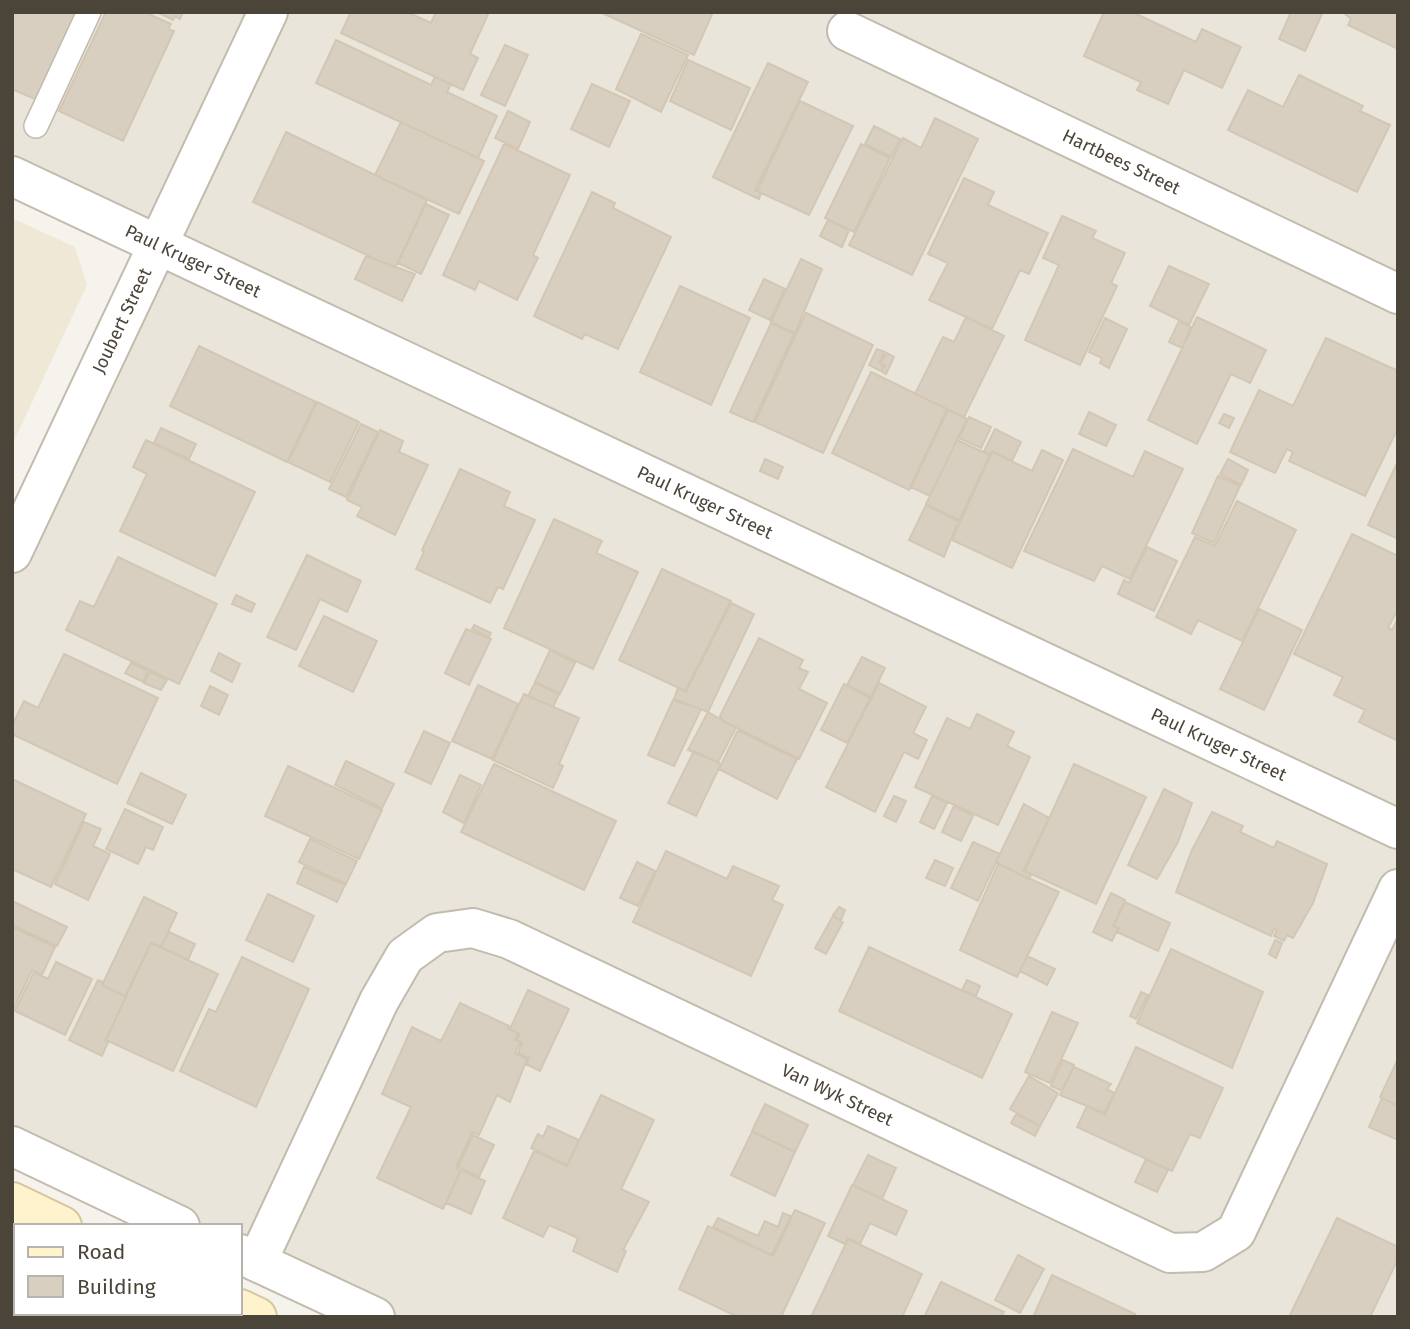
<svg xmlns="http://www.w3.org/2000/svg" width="1410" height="1329" font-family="'Fira Sans',sans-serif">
  <rect width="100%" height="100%" fill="#f6f3ec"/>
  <path fill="#eae5da" d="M12,12H1398V1317H378L240,1251V1226H186L12,1144V547L155,246L12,178Z"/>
  <path fill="#efe8d6" d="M12,218L75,247L87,285L12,445Z"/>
  <path fill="#d8cfc1" stroke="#d3c7b4" stroke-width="2" d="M12,12H78L37,100L12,89Z
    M106,12H144L171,24L168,29L174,31L123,141L59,111Z
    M157,12H183L180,19L175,16L173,20Z
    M351,12H407L431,23L436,12H489L470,54L478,58L463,90L341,33Z
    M600,12H713L694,55Z
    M1104,12H1132L1196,42L1202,29L1241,47L1222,88L1184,70L1168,104L1137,90L1141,82L1084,56Z
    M1291,12H1323L1305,51L1279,39Z
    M1343,12H1398V49L1348,25L1351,19Z
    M641,34L688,55L661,112L616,89Z
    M336,40L431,85L435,77L451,84L447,92L497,116L478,158L316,83Z
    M505,45L528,55L505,106L481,95Z
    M688,60L750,88L731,130L670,101Z
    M768,63L808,82L755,190L761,193L759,199L713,177Z
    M1299,75L1363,106L1360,111L1390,125L1357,192L1228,130L1248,90L1283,107Z
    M592,84L630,101L609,147L571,129Z
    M800,101L853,126L809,215L757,191Z
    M508,111L530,122L518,149L495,138Z
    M935,118L978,139L912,275L849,245L903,138L921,148Z
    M401,122L484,161L459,214L375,175Z
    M874,126L900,139L891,157L865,144Z
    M286,132L427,200L395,268L253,202Z
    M504,144L570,175L533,255L538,258L517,300L479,281L475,290L443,275Z
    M861,144L890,158L854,232L825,218Z
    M964,178L994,192L988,205L1048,233L1029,274L1020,270L992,329L929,300L948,263L928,254Z
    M592,192L615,203L613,208L671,237L618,349L585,334L582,339L534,316Z
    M426,204L449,215L421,274L398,263Z
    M1062,216L1096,231L1092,238L1125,253L1111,283L1117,286L1080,365L1025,340L1059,265L1043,258Z
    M828,220L849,230L842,247L820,236Z
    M366,256L415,274L402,301L355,279Z
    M801,259L822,269L795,333L771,322Z
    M1169,266L1209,284L1189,325L1150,306Z
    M764,279L785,289L770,320L749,310Z
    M680,286L750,318L711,405L640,372Z
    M806,313L873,345L823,453L755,422Z
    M966,317L1004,336L964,417L915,394L943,337L954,342Z
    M1197,317L1266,350L1250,383L1231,374L1197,444L1148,420Z
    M1105,318L1127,329L1109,368L1100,363L1102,358L1089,352Z
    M1179,321L1191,327L1182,348L1169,342Z
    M771,323L794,334L753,422L730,412Z
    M1326,338L1398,371V428L1365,496L1289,461L1293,452L1287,449L1275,473L1230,452L1259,390L1293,406Z
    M199,346L316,402L287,462L170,406Z
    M877,349L885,352L879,363L884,366L881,371L869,365Z
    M887,353L894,357L886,374L881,371L885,366L880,363Z
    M871,372L947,409L909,490L832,453Z
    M317,402L359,422L330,482L288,462Z
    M948,410L967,419L930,496L911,487Z
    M1089,412L1116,425L1106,446L1079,434Z
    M1224,414L1234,418L1229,428L1219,423Z
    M969,417L991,427L981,448L959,438Z
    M361,424L378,432L346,497L329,489Z
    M161,428L196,444L189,459L154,443Z
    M995,429L1021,442L1012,461L992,451L991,455L984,451Z
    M380,430L403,441L399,452L428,465L395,535L357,516L362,507L347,500Z
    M146,440L255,492L215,576L120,531L147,474L133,467Z
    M957,440L990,455L959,520L926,504Z
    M1073,449L1133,477L1145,451L1183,469L1130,579L1102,566L1094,581L1024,551Z
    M1042,450L1063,460L1012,568L952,540L992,452L1032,471Z
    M765,459L783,467L778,479L760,471Z
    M1228,459L1248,470L1241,485L1220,474Z
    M1398,461V539L1368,525Z
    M460,469L510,492L504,506L535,520L503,589L498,587L490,603L416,569L424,552L422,550Z
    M1218,476L1240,486L1214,543L1192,533Z
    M1237,501L1296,530L1242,641L1198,620L1191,634L1156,617L1195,537L1215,546Z
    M926,505L958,521L944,557L909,540Z
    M554,519L602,541L596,553L638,572L593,669L504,628Z
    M1352,534L1398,556V609L1388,628L1392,630L1398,619V741L1359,722L1365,710L1334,695L1343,677L1294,654Z
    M1147,547L1177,561L1154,611L1118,594L1124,580L1129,583Z
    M307,555L361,581L347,612L320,599L296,650L267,637Z
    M118,557L217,604L179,684L66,630L80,601L94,607Z
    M662,569L731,601L685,691L619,660Z
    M236,595L255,604L251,612L232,604Z
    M731,603L754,614L708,712L674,699L678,688L686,692Z
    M1259,609L1302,630L1264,710L1220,689Z
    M324,616L377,641L353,692L299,666Z
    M474,625L491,633L489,637L472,629Z
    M466,629L491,639L469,685L445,673Z
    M759,638L803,660L799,668L808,672L799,689L827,703L799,759L723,721L720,716Z
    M550,650L575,663L560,694L535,682Z
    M219,653L240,664L232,682L211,671Z
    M64,654L158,698L117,784L12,734V726L24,701L38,708Z
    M862,657L885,668L871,697L847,685Z
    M131,663L148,671L143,682L125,673Z
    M150,672L167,680L161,690L144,683Z
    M535,683L559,694L553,707L528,696Z
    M879,683L926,707L913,733L927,740L918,759L904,752L875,812L826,787Z
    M844,684L872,699L869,700L847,743L821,730Z
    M478,685L518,704L492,759L452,741Z
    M210,686L228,695L219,715L201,706Z
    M524,694L579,718L559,764L563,766L553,788L493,760Z
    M673,700L701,709L674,766L648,755Z
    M708,712L736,728L718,762L688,750Z
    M977,714L1014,732L1007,746L1030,757L998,825L915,787L947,718L970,729Z
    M738,730L797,759L777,799L719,769Z
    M424,731L450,743L431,784L405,772Z
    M694,751L721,764L696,816L668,803Z
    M346,761L394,784L382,808L335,785Z
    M494,764L616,821L584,890L461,832Z
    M1074,764L1146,797L1096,904L1025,871Z
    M288,766L382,810L359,859L265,816Z
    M141,773L186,795L172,824L127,803Z
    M460,775L481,785L464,823L443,812Z
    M12,779L86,814L51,887L12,869Z
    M1164,789L1192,803L1178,842L1157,879L1128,865Z
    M894,796L906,801L896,822L884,816Z
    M932,796L947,803L934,829L920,822Z
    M1024,804L1049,818L1023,871L1031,874L1029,879L996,862Z
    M954,806L973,816L961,841L942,832Z
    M125,809L163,827L153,850L146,847L138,864L106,849Z
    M1212,812L1243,826L1240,832L1274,848L1277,841L1327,864L1313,903L1293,938L1287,935L1284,941L1274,936L1277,930L1274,929L1271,936L1176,892L1192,850Z
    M84,822L101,829L93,846L110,854L88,900L55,884Z
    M310,839L357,861L346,884L299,862Z
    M973,842L1000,854L978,901L951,888Z
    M666,851L727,879L733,866L779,886L772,900L783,905L751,976L633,922Z
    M935,860L953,868L945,886L926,878Z
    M637,862L655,871L638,906L620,898Z
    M998,864L1059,892L1017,977L960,950Z
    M304,867L345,885L337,902L297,883Z
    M1111,893L1125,900L1113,926L1118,928L1112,941L1093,932Z
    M268,894L314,916L293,962L246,940Z
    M144,897L177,913L161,947L151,943L125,996L102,985Z
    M12,901L67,927L57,946L12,925Z
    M1125,902L1170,923L1158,951L1117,932L1119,928L1114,925Z
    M839,907L845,910L841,920L833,915Z
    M833,916L843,922L826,954L815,948Z
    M12,927L55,947L42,975L32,970L13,1010Z
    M169,932L195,944L188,960L161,947Z
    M1275,940L1282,943L1276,958L1269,954Z
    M151,943L218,974L173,1071L106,1040Z
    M869,947L1012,1014L982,1078L839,1011Z
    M1171,949L1263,992L1232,1068L1137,1023Z
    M1027,956L1055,969L1047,985L1020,971Z
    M242,957L309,989L256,1107L180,1071L209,1009L216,1012Z
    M56,962L92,979L65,1035L15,1011L34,972L48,979Z
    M98,980L103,982L102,985L126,997L105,1041L108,1042L102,1056L69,1040Z
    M967,980L980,986L976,996L962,990Z
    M528,990L569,1009L540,1071L526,1064L529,1058L518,1053L522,1042L516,1040L520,1034L510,1029Z
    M1141,992L1148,995L1136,1019L1130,1016Z
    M460,1003L509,1026L508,1029L518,1033L515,1040L520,1042L515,1053L527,1059L510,1102L497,1095L479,1135L472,1132L456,1168L460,1171L443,1209L377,1178L411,1107L382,1094L412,1027L441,1041Z
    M1052,1012L1078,1023L1050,1083L1025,1072Z
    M1136,1047L1223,1088L1200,1138L1190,1134L1172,1171L1077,1127L1087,1106L1105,1115Z
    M1063,1060L1074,1065L1062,1091L1051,1086Z
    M1397,1061H1398V1106L1380,1097Z
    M1074,1067L1111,1084L1107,1089L1114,1093L1104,1113L1060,1095Z
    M1029,1076L1058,1093L1040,1126L1010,1109Z
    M601,1095L654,1120L621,1189L649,1202L623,1250L626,1251L617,1272L573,1251L578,1238L549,1225L543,1237L503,1218L534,1151L567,1166Z
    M1382,1098L1398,1106V1140L1369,1127Z
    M765,1104L808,1125L795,1152L752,1131Z
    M1016,1114L1040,1126L1035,1136L1011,1123Z
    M548,1126L579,1140L567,1165L531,1148L538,1134L543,1137Z
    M752,1132L795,1152L775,1196L731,1175Z
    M473,1135L494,1145L479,1177L458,1167Z
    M868,1155L896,1168L882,1199L853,1185Z
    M1146,1159L1168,1170L1157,1192L1135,1182Z
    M461,1170L485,1181L471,1214L446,1203Z
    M852,1185L907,1211L896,1235L870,1223L860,1244L847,1238L845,1244L828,1236Z
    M795,1210L825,1223L781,1317H738L679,1289L708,1226L773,1256Z
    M783,1213L791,1216L772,1255L713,1227L718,1218L758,1236L765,1221L778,1227Z
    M1337,1218L1398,1247V1259L1370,1317H1289Z
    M848,1239L922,1274L902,1317H811Z
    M1018,1255L1044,1269L1020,1313L995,1300Z
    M1052,1275L1135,1314L1134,1317H1033Z
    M941,1282L1004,1312L1001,1317H924Z"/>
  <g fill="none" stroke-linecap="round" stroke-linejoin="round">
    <g stroke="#c2bbae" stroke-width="26">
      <path id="lane" d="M36,126L89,12"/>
    </g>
    <g stroke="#c2bbae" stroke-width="42">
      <g id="street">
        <path id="s1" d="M847,31L1398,294"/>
        <path id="s2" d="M12,176L1398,829"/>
        <path id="s3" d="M12,553L268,12"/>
        <path d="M12,1146L180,1226"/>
        <path d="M240,1254L375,1317"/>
        <path id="s4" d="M257,1262L379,1001L405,956L437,933L473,928L509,939L1170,1253L1203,1252L1236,1232L1398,889"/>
      </g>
    </g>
    <g stroke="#d6c79b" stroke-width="42">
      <path id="secondary" d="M12,1202L62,1226
        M12,1260L16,1262
        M240,1309L257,1317
        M123,1313L131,1317"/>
    </g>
    <use href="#lane" stroke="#fff" stroke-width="23"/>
    <use href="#street" stroke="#fff" stroke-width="38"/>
    <use href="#secondary" stroke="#fff3cd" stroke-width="38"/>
  </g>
  <g text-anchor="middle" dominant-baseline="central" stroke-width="7" stroke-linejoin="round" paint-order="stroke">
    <g font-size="18" fill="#4b4439" stroke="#fff">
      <text stroke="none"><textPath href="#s1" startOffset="304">Hartbees Street</textPath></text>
      <text stroke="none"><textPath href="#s2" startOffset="200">Paul Kruger Street</textPath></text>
      <text stroke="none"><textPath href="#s3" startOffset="257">Joubert Street</textPath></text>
      <text stroke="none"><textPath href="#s2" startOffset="766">Paul Kruger Street</textPath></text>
      <text stroke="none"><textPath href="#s2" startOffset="1334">Paul Kruger Street</textPath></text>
      <text stroke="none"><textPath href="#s4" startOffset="817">Van Wyk Street</textPath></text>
    </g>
  </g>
  <rect width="1410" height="1329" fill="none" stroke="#4b4439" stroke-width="28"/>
  <rect x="14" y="1224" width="228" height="91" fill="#ffffff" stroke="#b7b4b0" stroke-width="2"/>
  <rect x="28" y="1247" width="35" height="10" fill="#fff3cd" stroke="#b7b4b0" stroke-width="2"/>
  <text x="77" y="1259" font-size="21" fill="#4b4439">Road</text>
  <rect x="28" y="1276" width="35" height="21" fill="#d8cfc1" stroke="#b7b4b0" stroke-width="2"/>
  <text x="77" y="1294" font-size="21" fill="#4b4439">Building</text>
</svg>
